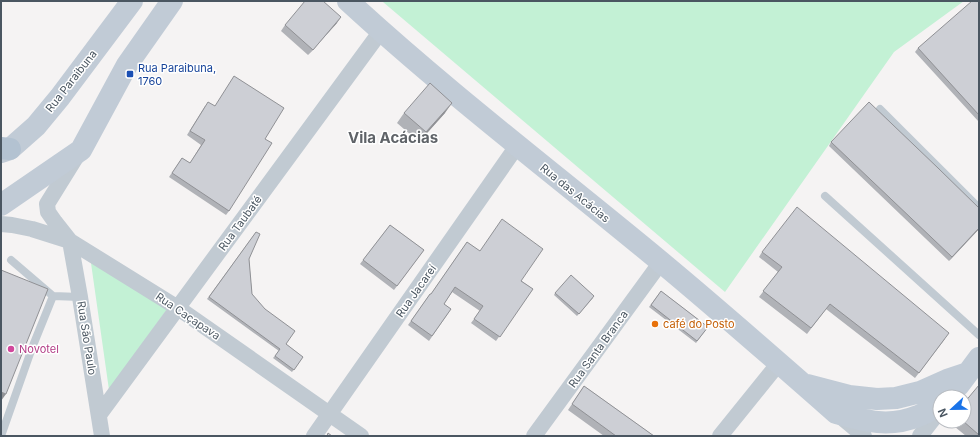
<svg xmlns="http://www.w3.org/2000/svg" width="980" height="437" font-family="Inter,sans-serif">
  <rect width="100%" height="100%" fill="#f5f3f3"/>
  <path fill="#c3f1d5" d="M383,1H964L894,52L725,292L383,2Z
    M90,256L168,308L109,390Z"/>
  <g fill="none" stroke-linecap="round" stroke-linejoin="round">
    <path stroke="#c1cad2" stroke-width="8" d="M880,109L979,208
      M825,196L979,335
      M11,260L53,296L80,297
      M1,436L32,348L53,296"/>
    <path stroke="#c1cad2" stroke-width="16" d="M78,154L47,204L48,212L55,222L70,241L80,297L102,436
      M1,224L12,225L32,229L70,241L178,308L361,436
      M99,415L381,31
      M839,415L864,436
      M314,436L517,146
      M534,436L661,262
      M720,436L779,363
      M920,436L940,410"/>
    <path stroke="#c1cbd6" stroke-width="22" d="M348,1C448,93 556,175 661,262C720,311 778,362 836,413C865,421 889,428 918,416C926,413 933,408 940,404
      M1,152L10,149L36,126L60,97L132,1
      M1,205L81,150L127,65L172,1
      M807,385L849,396L877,399L896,398L920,392L947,380L968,373
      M959,385L979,358"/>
    <path stroke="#b3c2d1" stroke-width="22" d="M1,148L10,149"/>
  </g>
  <path fill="#b0b2b7" d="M979,1V122L915,52L918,48Z
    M337,23L308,55L281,31L285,25Z
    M205,106L265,139L229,211L226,215L169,177L182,158L190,163L201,145L187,135Z
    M404,113H445L419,142L397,123Z
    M831,142L979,208V229L949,261L829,146Z
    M390,225L424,250L394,290L360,264Z
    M256,232L249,259L252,294L286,344L303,357L292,372L273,358L279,351L207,299Z
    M467,242L533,289L496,341L471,323L480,311L452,292L444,304L451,309L429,341L408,325L430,294H431Z
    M762,252L945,339L915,378L826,309L807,334L759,297L778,272L759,257Z
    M661,291L708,327L696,343L649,307Z
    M555,293L593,298L577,316L554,295Z
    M979,385V436H966L949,422L950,421H964Z
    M584,386L654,436H604L568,410Z"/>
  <path fill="#909195" d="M341,17L337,23L308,55L313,50Z
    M452,103L445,113L419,142L426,132Z
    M979,228V229L949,261L952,257Z
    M1,392L6,394L1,401Z"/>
  <path fill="#cdcfd5" stroke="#909195" d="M305,1H323L341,17L313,50L285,25Z
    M972,1H979V115L918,48Z
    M234,76L284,108L265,139L272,143L229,211L172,173L182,158L190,163L205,140L190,131L208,102L215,106Z
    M430,83L452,103L426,132L404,113Z
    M869,102L938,168L979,208V228L952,257L831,142Z
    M797,207L949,333L919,373L830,304L811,328L763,291L782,267L762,252Z
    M502,219L543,249L521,281L533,289L500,337L474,319L483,306L455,287L444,304L451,309L432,336L411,321L430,294H431L467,242L480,251Z
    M390,225L424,250L397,286L363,260Z
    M256,232L260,234L249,259L252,294L265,309L295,331L286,344L303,357L294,370L275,356L280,349L209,297Z
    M1,270L48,289L6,394L1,392Z
    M571,275L594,296L579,314L555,293Z
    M661,291L708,327L697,341L651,305Z
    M979,385V435L963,421H964V403Z
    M584,386L654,436H616L572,404Z
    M328,433L332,436H327Z"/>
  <rect fill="#1a4fb4" stroke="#fff" stroke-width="1.5" x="126" y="70" width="8" height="8" rx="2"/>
  <circle fill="#e8710a" stroke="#fff" stroke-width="1.5" cx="655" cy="324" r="4"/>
  <circle fill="#d1479c" stroke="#fff" stroke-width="1.5" cx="11" cy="349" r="4"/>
  <g text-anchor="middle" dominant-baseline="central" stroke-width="3" stroke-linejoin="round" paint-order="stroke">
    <g font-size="11" fill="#164399" stroke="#fff" text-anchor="start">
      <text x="138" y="68">Rua Paraibuna,<tspan x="138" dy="13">1760</tspan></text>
    </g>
    <g font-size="11" fill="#4a5661" stroke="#fff">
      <text transform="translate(71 81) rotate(-52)">Rua Paraibuna</text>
      <text transform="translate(575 193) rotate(39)">Rua das Acácias</text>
      <text transform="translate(240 223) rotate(-54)">Rua Taubaté</text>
      <text transform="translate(416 291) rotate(-55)">Rua Jacareí</text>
      <text transform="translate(188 316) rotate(34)">Rua Caçapava</text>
      <text transform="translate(87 338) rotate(81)">Rua São Paulo</text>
      <text transform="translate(598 349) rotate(-54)">Rua Santa Branca</text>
    </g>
    <g font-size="11" fill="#c56008" stroke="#fff" text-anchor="start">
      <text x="663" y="324">café do Posto</text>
    </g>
    <g font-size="11" fill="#b23c85" stroke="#fff" text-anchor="start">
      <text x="19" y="349">Novotel</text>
    </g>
    <g font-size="15" font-weight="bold" fill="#5f6368" stroke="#fff">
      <text x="393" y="137">Vila Acácias</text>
    </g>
  </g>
  <rect width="980" height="437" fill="none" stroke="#4a5661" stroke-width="4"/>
  <g transform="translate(952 409) rotate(248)"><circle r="19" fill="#ffffff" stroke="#b7bbc0"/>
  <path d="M0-3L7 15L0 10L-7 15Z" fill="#1a73e8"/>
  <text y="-6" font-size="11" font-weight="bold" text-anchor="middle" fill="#4a5661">N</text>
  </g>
</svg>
